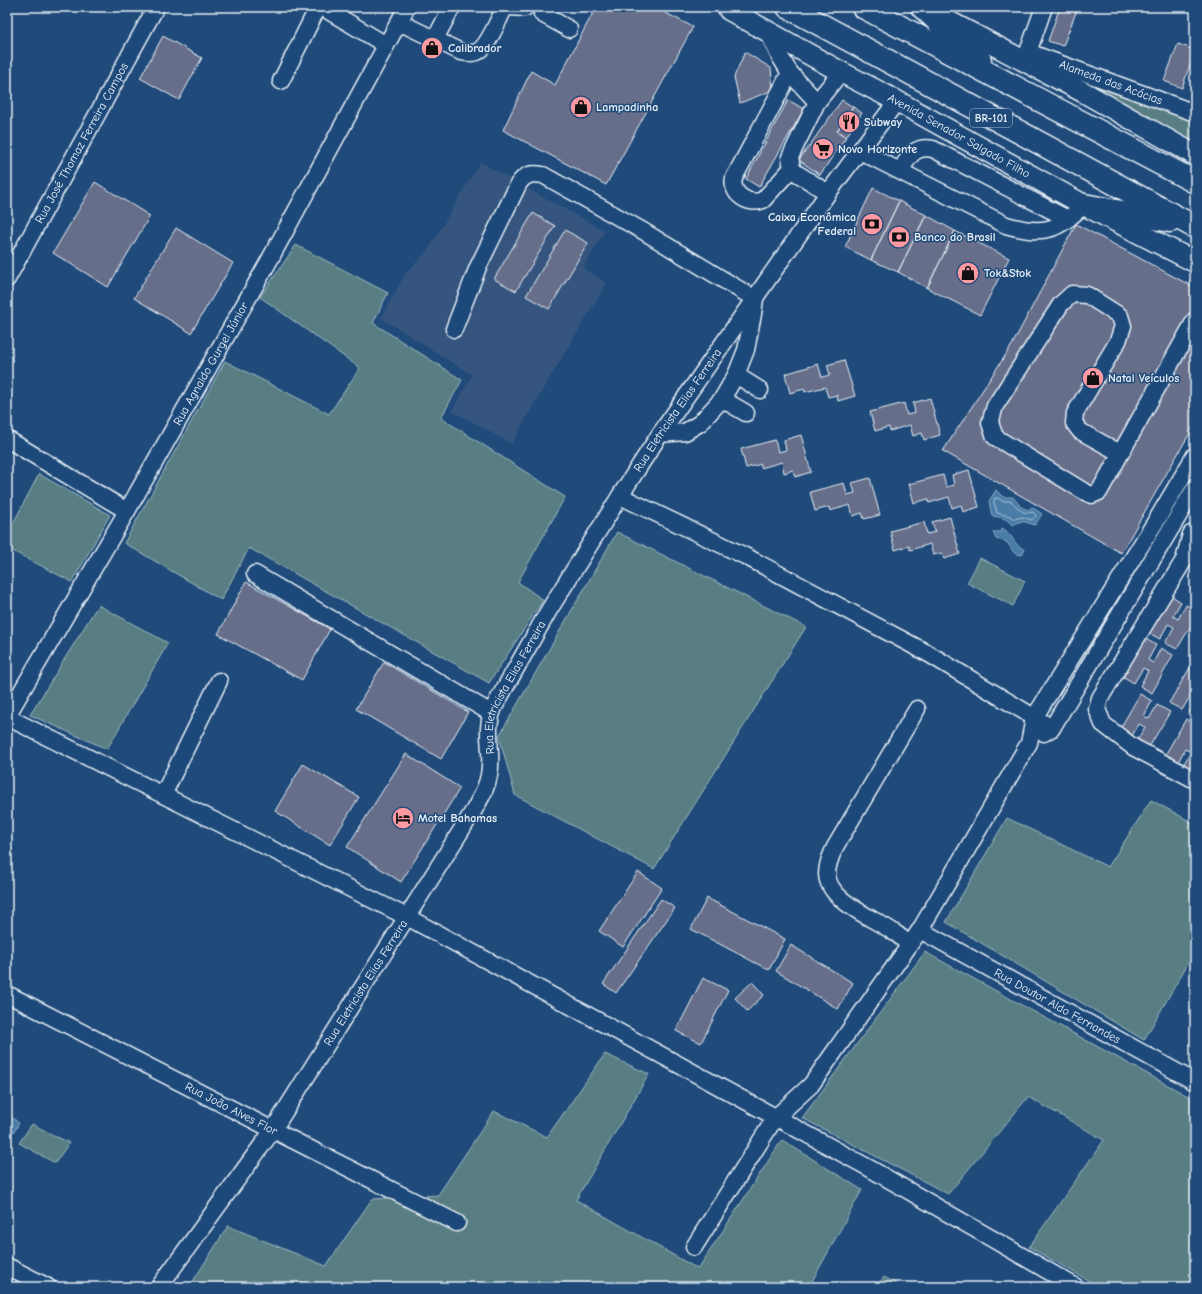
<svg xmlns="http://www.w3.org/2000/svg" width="1202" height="1294" font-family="'Comic Neue',sans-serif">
  <rect width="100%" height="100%" fill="#1f4a7a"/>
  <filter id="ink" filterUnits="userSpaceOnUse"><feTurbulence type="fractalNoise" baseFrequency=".025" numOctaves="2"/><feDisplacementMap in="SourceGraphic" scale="8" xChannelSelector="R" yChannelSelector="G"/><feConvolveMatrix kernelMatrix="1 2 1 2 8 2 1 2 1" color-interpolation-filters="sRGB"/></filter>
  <g filter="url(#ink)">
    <path fill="#34557f" d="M480,162L605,231L583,268L607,283L530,411L512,444L452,411L472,375L381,318L405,274L428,250Z"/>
    <path fill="#597e84" stroke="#a0b8be" d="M1043,64L1195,122V154Z
      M296,245L388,293L373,323L462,380L441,418L565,497L518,582L543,600L489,683L249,548L221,600L124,543L225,361L329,414L360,368L260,297Z
      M39,474L110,515L72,582L7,548V535Z
      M617,532L806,627L654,869L515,795L499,736Z
      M980,558L1025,581L1013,606L967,583Z
      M98,605L168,643L107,749L30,715Z
      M1151,800L1195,824V951L1144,1040L946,922L1007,818L1108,867Z
      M925,952L1195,1100V1287H1100L1029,1247L1104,1140L1028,1097L948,1194L802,1118Z
      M605,1054L649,1074L576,1200L698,1269L782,1140L862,1190L809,1287H312L300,1282L297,1287H193L190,1286L228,1226L326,1266L372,1199L438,1195L494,1111L547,1137Z
      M32,1124L69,1143L55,1163L19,1143Z
      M884,1277L901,1287H876Z"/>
    <path fill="#4a7ca7" stroke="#89abc7" d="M996,490L1003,497H1013L1021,507L1028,510L1032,507L1042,514L1035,525L1022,521L1012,525C1007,518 1000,517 992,516L989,501Z
      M1002,528C1014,535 1011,543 1025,550L1022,555C1012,554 1014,552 1009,545C1006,541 1001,540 996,539L993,532H1000Z
      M7,1114L19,1123L14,1132L7,1127Z"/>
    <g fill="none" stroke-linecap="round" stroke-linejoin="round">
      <path stroke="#a9c2d8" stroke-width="1" d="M995,498H998L1002,501H1011C1018,508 1022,515 1033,512L1036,516L1032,520L1022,517L1014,519L1010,516L997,513L994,502Z"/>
    </g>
    <path fill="#666e8a" stroke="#e8f1f8" d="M596,7H654L693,27L606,185L503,130L531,71L555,85Z
      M1060,7H1078L1063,46L1048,41Z
      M163,36L202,58L179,100L140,78Z
      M1178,44L1195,50L1182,88L1164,81Z
      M745,52L771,68L773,90L740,103L734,77Z
      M788,100L804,109L759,187L746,179Z
      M842,100L853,107L837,131L846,137L820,175L799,160Z
      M853,107L862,113L846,137L837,131Z
      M95,182L150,216L108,287L53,253Z
      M873,188L899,201L871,260L845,247Z
      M899,201L926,215L898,272L871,260Z
      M533,213L555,226L516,291L494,279Z
      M926,215L955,231L927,288L898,272Z
      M1076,224L1195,288V424L1121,553L943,451L1012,345Z
      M176,228L233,263L191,333L134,298Z
      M565,230L588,243L549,309L526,296Z
      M955,231L1009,258L980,315L927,288Z
      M844,360L855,396L838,401L837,395L828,397L825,387L805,392L804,389L790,393L785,374L818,364L822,377L830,375L827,365Z
      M930,398L940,435L924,440L922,433L913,436L910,425L890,431L889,427L875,431L870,412L904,403L907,415L915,413L913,403Z
      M801,435L811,472L795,477L793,470L784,473L782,462L761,468V464L746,468L741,449L775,440L778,452L786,450L784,440Z
      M969,470L979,507L963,512L961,505L952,508L949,497L929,503L928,499L914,503L909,484L943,475L946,487L954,485L952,475Z
      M870,478L880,515L864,519L862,513L853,516L850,505L830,511L829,507L815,511L810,492L844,483L847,495L855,493L852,483Z
      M950,517L960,554L944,559L942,553L933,555L930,544L910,550L909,546L895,550L890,531L924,522L927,534L935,532L932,522Z
      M246,582L330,629L302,680L218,634Z
      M1169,594L1181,602L1173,616L1178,619L1186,605L1195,610V619L1177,649L1165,643L1174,627L1168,624L1160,639L1147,632Z
      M1144,638L1156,645L1148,660L1153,663L1161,648L1173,655L1152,693L1140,686L1148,671L1143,668L1134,683L1122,676Z
      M384,662L468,712L441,759L356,709Z
      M1191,666L1195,668V698L1191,695L1182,710L1169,703Z
      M1140,694L1152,701L1144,716L1149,719L1157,705L1170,712L1148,749L1136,742L1145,727L1139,724L1130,739L1118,732Z
      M1195,701V718L1188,714Z
      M1186,719L1195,725V733L1190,741L1195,744V773L1182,767L1191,752L1185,749L1177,764L1164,757Z
      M406,754L460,788L401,882L347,847Z
      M303,764L359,797L330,845L275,811Z
      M638,872L662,888L623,947L599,931Z
      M707,898L785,939L769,970L691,929Z
      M661,899L675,908L616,993L603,984Z
      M791,945L853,983L838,1009L776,971Z
      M703,978L728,990L701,1043L676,1031Z
      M752,982L764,995L747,1011L735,998Z"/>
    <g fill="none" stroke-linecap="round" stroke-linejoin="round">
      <g stroke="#e8f1f8" stroke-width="19">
        <g id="minor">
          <path d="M322,7L386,45"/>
          <path id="s1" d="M1044,7L1028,52L1195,113"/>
          <path d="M542,14L569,29"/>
          <path d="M399,22L461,52C466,53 472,54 477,52C488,47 498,20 504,9L509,7L525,8"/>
          <path d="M768,32L779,55L790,73L817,102"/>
          <path d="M435,39L452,7"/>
          <path d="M790,73L734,178C730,194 749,206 763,200L792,168"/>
          <path d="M281,81L318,7"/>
          <path d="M860,151L1006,225C1044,236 1056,231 1084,205"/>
          <path d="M900,171C909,157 914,145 933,149L1068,219"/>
          <path d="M828,193L795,172L792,168L790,157L817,102L841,72"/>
          <path id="s2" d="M7,279L156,7"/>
          <path d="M454,329L478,267L519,183C526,174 532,173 543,175L643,231L755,299L753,314L746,350L736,375L722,399L700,423L685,432L660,434"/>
          <path d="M736,375L760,390"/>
          <path d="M722,399L746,413"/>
          <path d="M7,439L127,511"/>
          <path d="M1120,453L1080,431L1074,423L1075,413L1118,341L1123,326L1120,316L1087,295L1072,294L1061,304L995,406L990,423L995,437L1085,492L1092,495L1099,492L1195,320"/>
          <path d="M620,496L745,556L929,654L1052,728"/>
          <path d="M1191,534L1184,560L1100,698L1097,709L1103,724L1133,747L1195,780"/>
          <path d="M255,574L491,713"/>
          <path id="s3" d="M7,716L127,511L269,261L407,7"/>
          <path d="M7,717L407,917L869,1168L1076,1287"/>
          <path d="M1044,733L1052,728L1195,488"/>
          <path d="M163,795L219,681"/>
          <path id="s4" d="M920,930L1195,1082"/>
          <path d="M909,945C905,941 900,936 895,933C876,919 828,902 827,874C827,864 831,856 835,847L917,709"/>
          <path id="s5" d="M7,994L273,1130L457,1223"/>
          <path d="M694,1247L775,1118L811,1085L920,930L1029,743L1034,718L1159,516L1195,455"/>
          <path d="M7,1266L48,1287"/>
          <path id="s6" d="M159,1287L273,1130L474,810C480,799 487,788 489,775C494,751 483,732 494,707L549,610L620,496L660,434L828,193L897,101"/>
        </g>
      </g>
      <g stroke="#e8f1f8" stroke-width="23">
        <g id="major">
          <path id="s7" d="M729,10L841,72L897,101L1084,205L1195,262"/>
          <path d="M935,14L1085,93L1195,155"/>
        </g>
      </g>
      <g stroke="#e8f1f8" stroke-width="25">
        <path id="highway" d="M734,7L743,18
          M788,7L1195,227
          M863,7L1195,182
          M922,7L980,60
          M1084,205L1170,221"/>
      </g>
      <use href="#minor" stroke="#1f4a7a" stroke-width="16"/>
      <use href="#major" stroke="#1f4a7a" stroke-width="20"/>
      <use href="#highway" stroke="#1f4a7a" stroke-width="22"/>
    </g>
  </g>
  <defs>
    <g id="shop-disc" transform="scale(1.15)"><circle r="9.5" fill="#ff9aa2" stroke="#1f4a7a"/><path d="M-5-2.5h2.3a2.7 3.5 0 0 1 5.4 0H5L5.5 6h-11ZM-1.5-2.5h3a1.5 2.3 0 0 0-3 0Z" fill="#111"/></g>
    <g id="restaurant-disc" transform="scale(1.15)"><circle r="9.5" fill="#ff9aa2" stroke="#1f4a7a"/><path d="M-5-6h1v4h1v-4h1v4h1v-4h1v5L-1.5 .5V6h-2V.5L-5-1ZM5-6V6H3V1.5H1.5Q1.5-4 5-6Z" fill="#111"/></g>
    <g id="supermarket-disc" transform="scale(1.15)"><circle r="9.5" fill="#ff9aa2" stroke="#1f4a7a"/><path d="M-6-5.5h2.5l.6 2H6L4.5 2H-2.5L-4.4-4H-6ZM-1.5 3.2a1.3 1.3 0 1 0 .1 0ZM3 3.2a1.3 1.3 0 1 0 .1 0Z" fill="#111"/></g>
    <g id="bank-disc" transform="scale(1.15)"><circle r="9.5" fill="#ff9aa2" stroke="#1f4a7a"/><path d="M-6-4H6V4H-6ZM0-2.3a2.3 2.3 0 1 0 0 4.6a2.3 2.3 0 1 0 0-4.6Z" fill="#111"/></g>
    <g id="hotel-disc" transform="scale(1.15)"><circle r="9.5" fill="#ff9aa2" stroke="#1f4a7a"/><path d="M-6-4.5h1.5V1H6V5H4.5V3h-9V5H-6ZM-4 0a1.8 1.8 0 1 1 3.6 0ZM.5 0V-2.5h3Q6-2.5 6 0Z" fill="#111"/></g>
  </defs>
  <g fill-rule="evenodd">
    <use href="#shop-disc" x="432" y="48"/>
    <use href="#shop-disc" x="581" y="107"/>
    <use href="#restaurant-disc" x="849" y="122"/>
    <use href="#supermarket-disc" x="823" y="149"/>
    <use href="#bank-disc" x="872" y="224"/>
    <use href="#bank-disc" x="899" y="237"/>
    <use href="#shop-disc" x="968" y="273"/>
    <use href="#shop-disc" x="1093" y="378"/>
    <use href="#hotel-disc" x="403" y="818"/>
  </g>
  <g text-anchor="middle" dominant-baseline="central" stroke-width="3" stroke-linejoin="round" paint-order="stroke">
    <rect fill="#1f4a7a" stroke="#acbfd2" stroke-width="1" x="970" y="109" width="42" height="18" rx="3"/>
    <g font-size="11" font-weight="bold" fill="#e8f1f8">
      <text x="991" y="118">BR-101</text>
    </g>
    <g font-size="12" font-weight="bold" fill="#e8f1f8" stroke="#1f4a7a" text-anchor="start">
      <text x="448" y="48">Calibrador</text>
      <text x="596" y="107">Lampadinha</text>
      <text x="864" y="122">Subway</text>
      <text x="838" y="149">Novo Horizonte</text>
      <text x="856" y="217" text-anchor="end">Caixa Econômica<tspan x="856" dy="14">Federal</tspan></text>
      <text x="914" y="237">Banco do Brasil</text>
      <text x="984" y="273">Tok&amp;Stok</text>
      <text x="1108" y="378">Natal Veículos</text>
      <text x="418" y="818">Motel Bahamas</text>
    </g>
    <g font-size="12" fill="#e8f1f8" stroke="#1f4a7a">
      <text stroke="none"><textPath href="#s1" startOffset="136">Alameda das Acácias</textPath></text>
      <text stroke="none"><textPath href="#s7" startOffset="262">Avenida Senador Salgado Filho</textPath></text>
      <text stroke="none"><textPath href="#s2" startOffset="155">Rua José Thomaz Ferreira Campos</textPath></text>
      <text stroke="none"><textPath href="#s3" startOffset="407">Rua Agnaldo Gurgel Júnior</textPath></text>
      <text stroke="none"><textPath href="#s6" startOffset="1028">Rua Eletricista Elias Ferreira</textPath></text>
      <text stroke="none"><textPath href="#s6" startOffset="704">Rua Eletricista Elias Ferreira</textPath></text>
      <text stroke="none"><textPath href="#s6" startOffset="368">Rua Eletricista Elias Ferreira</textPath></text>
      <text stroke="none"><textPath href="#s4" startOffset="157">Rua Doutor Aldo Fernandes</textPath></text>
      <text stroke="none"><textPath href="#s5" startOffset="252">Rua João Alves Flor</textPath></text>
    </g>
  </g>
  <rect width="1202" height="1294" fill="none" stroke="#1f4a7a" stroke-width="24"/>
  <rect x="12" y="12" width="1178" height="1270" fill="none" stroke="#e8f1f8" stroke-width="1.5" filter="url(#ink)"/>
</svg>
